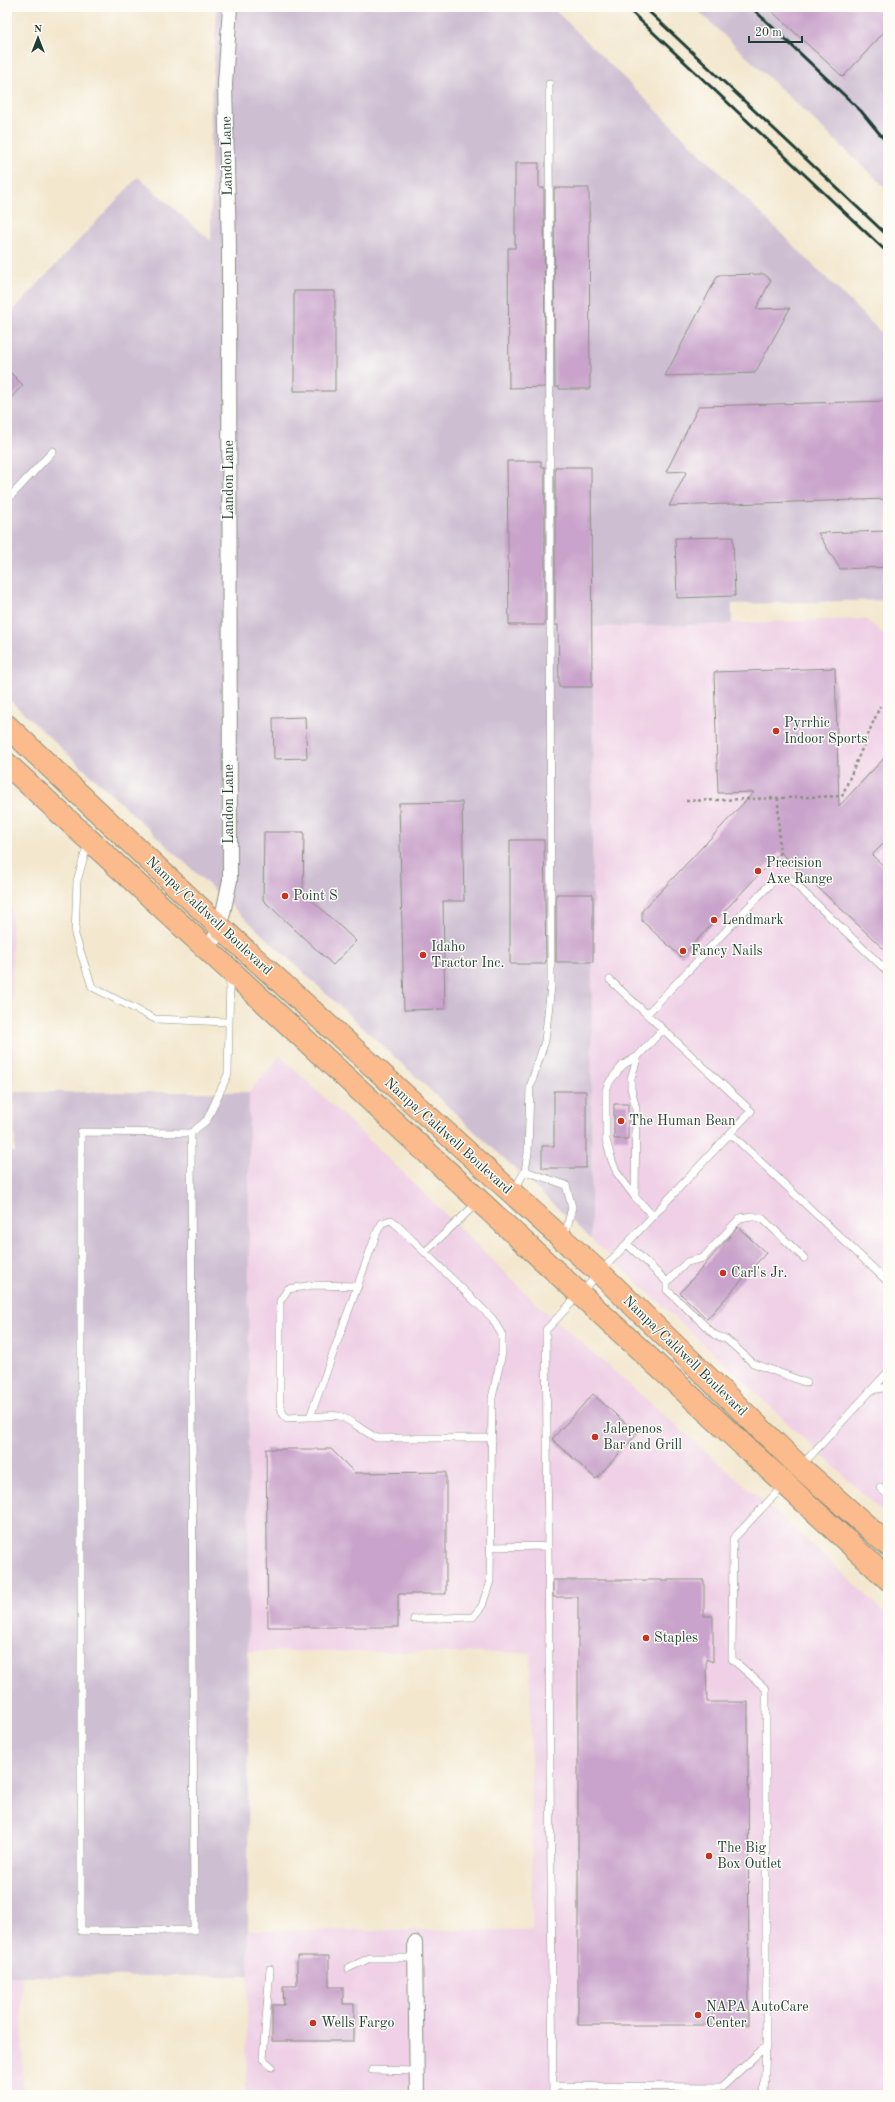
<svg xmlns="http://www.w3.org/2000/svg" width="895" height="2102" font-family="'Old Standard TT',serif">
  <rect width="100%" height="100%" fill="#fdfcf7"/>
  <filter id="ink" filterUnits="userSpaceOnUse"><feTurbulence type="fractalNoise" baseFrequency=".025" numOctaves="2"/><feDisplacementMap in="SourceGraphic" scale="8" xChannelSelector="R" yChannelSelector="G"/><feConvolveMatrix kernelMatrix="1 2 1 2 8 2 1 2 1" color-interpolation-filters="sRGB"/></filter>
  <filter id="wash" filterUnits="userSpaceOnUse"><feTurbulence type="fractalNoise" baseFrequency=".012" numOctaves="4" result="noise"/><feDisplacementMap in="SourceGraphic" scale="16" xChannelSelector="R" yChannelSelector="G"/><feGaussianBlur stdDeviation="0.9" result="paint"/><feColorMatrix in="noise" values="0 0 0 0 0 0 0 0 0 0 0 0 0 0 0 0 0 1.4 0 .05"/><feComposite in="paint" operator="in"/></filter>
  <g filter="url(#wash)">
    <rect width="100%" height="100%" fill="#f3e7ce"/>
    <path fill="#efd0e6" d="M866,619L888,638V1517L591,1239L593,627Z
      M7,794L10,796L14,1092H7Z
      M280,1056L386,1156L537,1304L795,1529L888,1615V2095H246L248,1930H532L530,1653L248,1651L249,1092Z
      M7,1976H22L23,2095H7Z"/>
    <path fill="#cdbed2" d="M217,7H552L888,339V600L732,604V624L593,627L591,1239L7,698V317L138,177L211,241V112Z
      M694,7H888V190Z
      M14,1092H249L248,1976H7V1152H15Z"/>
    <g id="blocks">
      <path fill="#c9a3cb" d="M767,7H888V28L843,77Z
        M515,163H539V188H544L545,387L509,388L508,248H515Z
        M554,188H589L590,389H559V387H555Z
        M764,274L771,280L756,309L790,308L755,373L665,376L718,275Z
        M294,291H335V391H294Z
        M7,369L23,385L7,402Z
        M888,401V499L669,506L687,471L666,472L699,406Z
        M507,461H541V467H545V625H509Z
        M555,467H591L592,687H559L558,625H555Z
        M888,531V567L840,569L818,533Z
        M733,537L735,596L677,598L675,538Z
        M835,668L839,806L888,754V839L872,855L888,870V953L780,852L681,957L642,921V911L754,792L718,793L714,672Z
        M305,717L307,758L274,759L273,718Z
        M462,802L464,901H443L445,1009L404,1010L399,803Z
        M264,832H304L303,892L356,941L333,965L263,900Z
        M510,840H544L546,962L544,964H510Z
        M556,894H593V962H556Z
        M554,1091H586V1168H542V1146H554Z
        M614,1104H628V1139H614Z
        M738,1227L766,1253L707,1319L680,1293Z
        M593,1394L637,1434L596,1479L552,1439Z
        M266,1449H331L355,1473L446,1472V1594H398V1627H268Z
        M553,1580H704V1616H713V1662L706,1659L707,1702H748L749,2025H578V1597H553Z
        M297,1956H329V1987H343V2004H354V2041H272V2005H284L283,1986H297Z"/>
    </g>
  </g>
  <g filter="url(#ink)">
    <use href="#blocks" fill-opacity="0" stroke="#899281" stroke-width="1"/>
    <g fill="none" stroke-linecap="round" stroke-linejoin="round">
      <g stroke="#899281" stroke-width="8">
        <path id="lane" d="M7,500L53,451
          M88,843L77,881L75,935L92,987L155,1019L228,1022
          M647,1014L774,880H791L888,972
          M81,1132L191,1133L194,1930L81,1931Z
          M191,1133L207,1120L228,1074L230,976
          M731,1134L888,1282
          M525,1171L566,1185L572,1207L565,1236
          M514,1190L525,1171L528,1153L530,1087L545,1041L551,986L549,84
          M635,1197L636,1109L631,1088V1078L638,1056
          M653,1216L635,1197L617,1173L612,1161L606,1140V1090L610,1081L623,1065L638,1056L663,1029
          M627,1244L667,1282
          M425,1252L477,1203
          M804,1258L763,1219L752,1216L740,1218L703,1258L687,1262L667,1282V1290L715,1335L726,1339L753,1363L807,1383
          M872,1390L888,1387
          M310,1417L287,1418L283,1414L280,1404V1301L288,1289L313,1285L358,1286
          M801,1466L888,1372
          M880,1488L888,1495
          M491,1547L547,1546
          M414,1619L473,1617L482,1606L490,1581L492,1398L502,1353V1335L492,1318L398,1226L391,1220L382,1223L377,1232L310,1417C319,1417 330,1414 339,1416C350,1419 364,1432 377,1438H492
          M348,1968L370,1958H415
          M270,1969L263,2059L272,2067
          M372,2070L417,2071
          M553,2086L722,2087L766,2046
          M553,2095L546,1330L751,1111L610,980
          M764,2095L766,2046V1689L732,1659L733,1539L783,1486"/>
      </g>
      <g stroke="#899281" stroke-width="16">
        <path id="street" d="M208,950L220,927L230,880L229,246L225,84L230,7
          M415,1943L417,2095"/>
      </g>
      <g stroke="#899281" stroke-width="24">
        <path id="primary" d="M7,726L220,927L600,1273L800,1467L888,1545
          M7,764L888,1579"/>
      </g>
      <path stroke="#899281" stroke-width="2.5" stroke-dasharray="3 3" stroke-linecap="butt" d="M778,798L780,868
        M686,801L842,796L880,706"/>
      <use href="#lane" stroke="#fff" stroke-width="7"/>
      <use href="#street" stroke="#fff" stroke-width="14"/>
      <use href="#primary" stroke="#fbbb8c" stroke-width="22"/>
      <path stroke="#1f3d34" stroke-width="3" d="M626,7L888,253
        M644,7L888,236
        M751,7L861,111L888,144"/>
    </g>
  </g>
  <g fill="#c8321e" stroke="#fdfcf7" stroke-width="1.5">
    <circle cx="776" cy="731" r="4"/>
    <circle cx="758" cy="871" r="4"/>
    <circle cx="285" cy="896" r="4"/>
    <circle cx="714" cy="920" r="4"/>
    <circle cx="683" cy="951" r="4"/>
    <circle cx="423" cy="955" r="4"/>
    <circle cx="621" cy="1121" r="4"/>
    <circle cx="723" cy="1273" r="4"/>
    <circle cx="595" cy="1437" r="4"/>
    <circle cx="646" cy="1638" r="4"/>
    <circle cx="709" cy="1856" r="4"/>
    <circle cx="698" cy="2015" r="4"/>
    <circle cx="313" cy="2023" r="4"/>
  </g>
  <g text-anchor="middle" dominant-baseline="central" stroke-width="3" stroke-linejoin="round" paint-order="stroke">
    <g font-size="14" fill="#1f3d34" stroke="#fdfcf7">
      <text transform="translate(227 156) rotate(-91)">Landon Lane</text>
      <text transform="translate(229 480) rotate(-90)">Landon Lane</text>
      <text transform="translate(229 804) rotate(-90)">Landon Lane</text>
      <text transform="translate(209 916) rotate(43)">Nampa/Caldwell Boulevard</text>
      <text transform="translate(448 1136) rotate(42)">Nampa/Caldwell Boulevard</text>
      <text transform="translate(685 1356) rotate(44)">Nampa/Caldwell Boulevard</text>
    </g>
    <g font-size="14" fill="#1f3d34" stroke="#fdfcf7" text-anchor="start">
      <text x="784" y="723">Pyrrhic<tspan x="784" dy="16">Indoor Sports</tspan></text>
      <text x="766" y="863">Precision<tspan x="766" dy="16">Axe Range</tspan></text>
      <text x="293" y="896">Point S</text>
      <text x="722" y="920">Lendmark</text>
      <text x="431" y="947">Idaho<tspan x="431" dy="16">Tractor Inc.</tspan></text>
      <text x="691" y="951">Fancy Nails</text>
      <text x="629" y="1121">The Human Bean</text>
      <text x="731" y="1273">Carl's Jr.</text>
      <text x="603" y="1429">Jalepenos<tspan x="603" dy="16">Bar and Grill</tspan></text>
      <text x="654" y="1638">Staples</text>
      <text x="717" y="1848">The Big<tspan x="717" dy="16">Box Outlet</tspan></text>
      <text x="706" y="2007">NAPA AutoCare<tspan x="706" dy="16">Center</tspan></text>
      <text x="321" y="2023">Wells Fargo</text>
    </g>
  </g>
  <rect width="895" height="2102" fill="none" stroke="#fdfcf7" stroke-width="24"/>
  <g transform="translate(38 38)" stroke="#fdfcf7" stroke-width="3" paint-order="stroke">
  <path d="M0-3L7 15L0 10L-7 15Z" fill="#1f3d34"/>
  <text y="-6" font-size="11" font-weight="bold" text-anchor="middle" fill="#1f3d34">N</text>
  </g>
  <path d="M749 36v6h53v-6" fill="none" stroke="#1f3d34" stroke-width="2"/>
  <text x="755" y="36" font-size="12" fill="#1f3d34" stroke="#fdfcf7" stroke-width="3" paint-order="stroke">20 m</text>
</svg>
